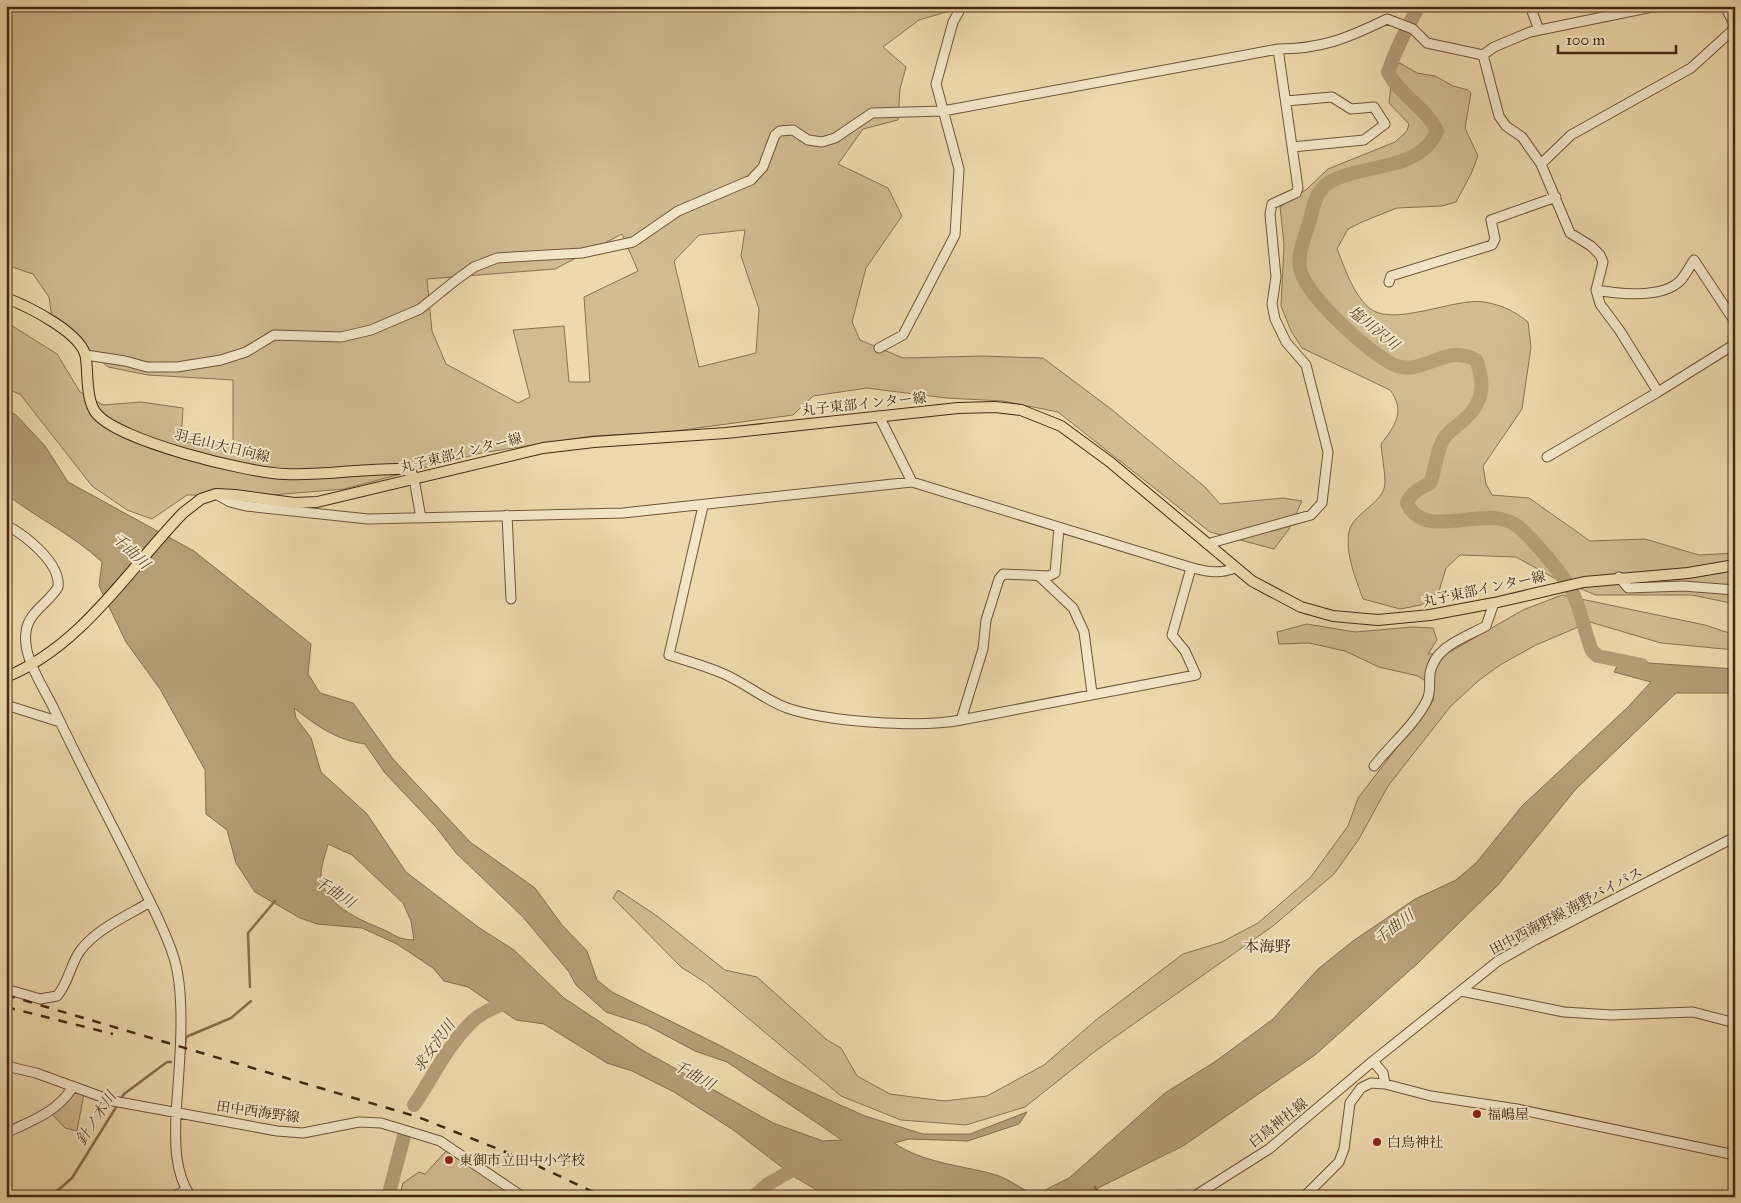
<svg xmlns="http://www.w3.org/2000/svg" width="1741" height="1203" font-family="'IM FELL Great Primer','Noto Serif JP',serif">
  <rect width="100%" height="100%" fill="#edd9ab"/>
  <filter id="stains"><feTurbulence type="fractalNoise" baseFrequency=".004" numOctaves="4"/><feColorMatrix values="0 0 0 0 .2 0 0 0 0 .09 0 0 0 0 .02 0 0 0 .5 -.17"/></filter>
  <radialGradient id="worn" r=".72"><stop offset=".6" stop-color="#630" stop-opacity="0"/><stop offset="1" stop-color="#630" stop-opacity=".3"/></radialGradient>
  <path fill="#d1bb91" stroke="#8c7250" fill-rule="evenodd" d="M6,6H956L953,10L919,20L883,47L906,67L900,89L898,120L863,129L838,164L888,188L902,216L866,268L852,322L860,340L903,358L982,356L1043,358L1111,409L1205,487L1220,504L1283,498L1302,501L1289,529L1274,549L1210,532L1058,412L1003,401L946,398L867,388L813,396L793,415L668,432L593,436L481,453L344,489L272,495H187L152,519L127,510L92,486L20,394L6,389V322L57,354L80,392L103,405L141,402L183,408L181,442L233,444V380L148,375L108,367L52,318L49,297L33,274L6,265ZM745,230L741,256L759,309L756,353L699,367L674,261L699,235ZM622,234L638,271L584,297L590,382H569L564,326L513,330L530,397L518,403L446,364L432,331L427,279L555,269Z
    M1400,63L1417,73L1435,76L1453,86L1468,90L1471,93L1465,128L1478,156L1471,174L1456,202L1442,206L1397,208L1362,222L1348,229L1337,249C1345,268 1352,292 1368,307C1391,329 1455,297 1484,302C1502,305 1514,311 1528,322L1531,347L1522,409L1483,466L1486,484L1492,495L1529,498L1590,541L1645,539L1699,555L1735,553V604L1692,595H1596L1556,579L1516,557L1460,555L1446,568L1439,591L1421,605L1400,609L1363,599C1356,579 1345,554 1349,532C1353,512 1384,504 1385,483C1385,471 1382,457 1381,444C1395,426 1406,411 1390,390L1302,348L1291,331L1281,306L1284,244L1280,207L1307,189L1328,169L1395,142L1407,131L1409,124L1389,103L1393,67Z
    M1562,595L1705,625L1729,633L1735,631V650L1661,643L1590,622L1536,645L1500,665L1478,681L1450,707L1388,786L1359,839L1334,874L1273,926L1098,1049L1025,1107L966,1125L901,1120L841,1096L706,983L681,967L613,898L618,890L657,916L725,970L757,977L827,1040L841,1048L857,1076L890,1094L944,1101L987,1096L1044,1065L1096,1020L1183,954L1222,942L1258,923L1310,878L1348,826L1358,798L1433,701L1434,687L1418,676L1379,667L1345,651L1309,643L1279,644L1277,632L1307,624L1355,632L1412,627L1433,628L1437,640L1428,654L1448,653L1523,610Z
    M73,1090L84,1093L77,1131L65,1128L53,1115L54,1109Z
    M446,1151L505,1190V1197H399L403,1183L419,1172L425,1174Z"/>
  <path fill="#b59d76" stroke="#896e4d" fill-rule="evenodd" d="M6,409L16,415L45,446L68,482L194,551L311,644L308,674L320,693L353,703L393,759L470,842L535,888L562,925L587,951L597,980L612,992L723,1047L782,1079L865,1116L923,1134H970L1027,1112L1019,1124L968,1141L909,1139L894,1143C924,1163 959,1165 993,1174C1008,1178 1021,1189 1035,1195L1069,1178L1165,1093L1216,1061L1273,1019L1318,969L1353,941L1415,899L1456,880L1477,862L1522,806L1628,707L1651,682L1614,672L1620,661L1735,669V693H1676L1576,789L1498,885L1417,964L1315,1055L1183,1146L1080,1197H822L815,1189L796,1178L732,1129L674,1092L632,1071L607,1063L544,1024L516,1020L468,987L444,981L433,968L397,944L362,928L317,924L300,918L255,892L236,863L227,830L206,814L205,770L160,689L126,642L99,586L102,562C72,534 38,519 6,494ZM294,708C317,726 336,740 365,744L385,773L436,827L456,853L523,917L569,972L576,985L606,1012L646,1025L695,1051L727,1062L842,1140L823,1141L773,1123L642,1050L564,998L514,950L478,927L406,872L367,814L321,772L311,738L296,718ZM328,844L352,855L403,903L411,921L414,940C395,939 397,935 382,929C360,920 322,904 321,875C321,865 326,853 328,844Z"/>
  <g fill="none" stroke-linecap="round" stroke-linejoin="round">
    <path stroke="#896e4d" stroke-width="2.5" d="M250,987L248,933L275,901
      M184,1054L186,1037L231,1018L251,1001
      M121,1099L124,1094L167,1062H171
      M1095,1187L1100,1197
      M50,1197L72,1178L118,1104"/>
    <path stroke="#b59d76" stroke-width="14" d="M1419,6C1407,27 1396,49 1388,72C1400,96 1426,107 1437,131C1421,172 1361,163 1328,183C1316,191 1313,207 1310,220C1306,234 1297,253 1300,268C1304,294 1364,347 1387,361C1420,383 1443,341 1476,360C1484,381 1485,400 1467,417C1460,424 1450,430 1444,438C1436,451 1436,469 1430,483C1420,489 1411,492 1407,503C1425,543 1484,503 1516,525C1531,536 1561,573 1571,589C1581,608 1584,631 1592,651L1598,656L1642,665
      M414,1105C433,1077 449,1042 475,1019C485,1010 501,1005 513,1000
      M388,1197L404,1136
      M753,1197L768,1184L803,1164"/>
    <g stroke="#705437" stroke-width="11">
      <path id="minor" d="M1530,6L1539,30
        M1725,6L1735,26
        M1483,55L1499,116L1506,126L1522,137L1541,164L1570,233L1591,246L1600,255L1603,262L1596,290L1600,304L1620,331L1658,392
        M1286,101L1332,97L1351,109L1374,107L1385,124L1364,140L1292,147
        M1541,164L1571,135L1691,68L1735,28
        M1389,282L1391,276L1492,245L1495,239L1491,220L1556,197
        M1596,290C1619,294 1663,299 1681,280C1686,274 1690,266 1694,260L1735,322
        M879,348L903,335L955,235L959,169L936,84L953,22L962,6
        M86,355L125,361L147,367H177L221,360L246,352L274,335L341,337L371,330L420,309L456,280L474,267L497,258L582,253L633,242L678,211L751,180L763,167L775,135L780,131L793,130L808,140L822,142L835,138L872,113L943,111L1278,49C1322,49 1348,38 1387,19L1413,29L1427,43L1483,55L1494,47L1530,32L1657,6
        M879,416L912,482
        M1547,457L1658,392L1735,344
        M414,479L421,518
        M216,494L230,502L246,506L368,519L623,513L912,482L1186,566C1202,571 1219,575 1235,568
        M703,506L669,655C687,661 706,666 724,674C745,683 765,700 787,708C828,722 920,728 961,720L983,649L986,620L999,579L1003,574L1049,576L1055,573L1059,528
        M507,515L511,599
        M6,525C25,535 61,563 58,587C49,603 28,612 26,632C22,657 44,688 54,709C79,762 106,813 132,865C146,895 163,924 173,955C187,995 179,1069 176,1113C175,1141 174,1173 191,1197
        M1207,544L1311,515L1322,503L1328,452L1306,365L1286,342L1275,319L1272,304L1276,277L1270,214L1272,204L1296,193L1298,188L1278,49
        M1039,576L1073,608L1084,632L1092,693
        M1619,577L1628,588L1683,586L1735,590
        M6,705L60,722
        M961,720L1196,675L1185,651L1172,635L1191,568
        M1374,766C1391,744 1415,725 1427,700C1431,693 1429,682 1430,673C1435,646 1464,638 1486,626L1494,603
        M6,989L40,999L57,996C69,982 70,965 80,951C96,929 127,916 150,902
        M1461,991L1564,1012L1611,1015L1693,1012L1735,1023
        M1373,1061L1383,1073L1385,1084
        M6,1066L36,1073L113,1101L277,1131L303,1133L359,1122L381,1123L401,1129L440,1141L523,1197
        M6,1133C33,1120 56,1113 73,1087
        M173,1197L186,1190
        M1193,1197L1269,1149L1373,1061L1498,961L1535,940L1735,837
        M1304,1197L1339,1162L1344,1149L1350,1103L1361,1088L1371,1083L1385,1084L1431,1096L1517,1109L1735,1155"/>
    </g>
    <g stroke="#472810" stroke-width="12">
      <path id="major" d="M6,298C27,306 83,333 86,358C88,374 86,400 96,413C118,441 248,473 285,474C325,476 364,468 403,469L411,472L414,479
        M6,677C82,646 128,570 183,513L201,499L216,494L235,495L294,503L317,502L543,448L594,442L726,433L958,408L995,407L1021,410L1061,426L1110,462L1252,581L1301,607L1333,616L1378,620L1430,615L1494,603L1584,582L1688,573L1735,565"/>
    </g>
    <use href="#minor" stroke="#f3e6c8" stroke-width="9"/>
    <use href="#major" stroke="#edd9ab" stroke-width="10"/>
    <path stroke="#472810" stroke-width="2.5" stroke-dasharray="9 9" stroke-linecap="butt" d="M6,995L418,1117L523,1159L604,1197
      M6,1007L113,1034"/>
  </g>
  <g fill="#8f2418" stroke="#f3e6c8" stroke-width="2">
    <circle cx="1477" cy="1114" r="5"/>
    <circle cx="1377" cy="1142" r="5"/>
    <circle cx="449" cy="1160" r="5"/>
  </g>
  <g text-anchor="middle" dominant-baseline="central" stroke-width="4" stroke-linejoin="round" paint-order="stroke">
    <g font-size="14" fill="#472810" stroke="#f3e6c8">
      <text transform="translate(864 404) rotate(-6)">丸子東部インター線</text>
      <text transform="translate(222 446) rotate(14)">羽毛山大日向線</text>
      <text transform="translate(461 453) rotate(-14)">丸子東部インター線</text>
      <text transform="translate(1484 589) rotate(-12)">丸子東部インター線</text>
      <text transform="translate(1566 911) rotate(-28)">田中西海野線 海野バイパス</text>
      <text transform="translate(258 1112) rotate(8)">田中西海野線</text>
      <text transform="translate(1278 1123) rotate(-38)">白鳥神社線</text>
    </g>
    <g font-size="14" fill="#472810" stroke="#f3e6c8" text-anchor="start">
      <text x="1487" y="1114">福嶋屋</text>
      <text x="1387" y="1142">白鳥神社</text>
      <text x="459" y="1160">東御市立田中小学校</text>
    </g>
    <g font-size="15" font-style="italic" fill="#62452a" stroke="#f3e6c8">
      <text transform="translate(1374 328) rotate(39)">塩川沢川</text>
      <text transform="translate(131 551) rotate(43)">千曲川</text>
      <text transform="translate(335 892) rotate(33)">千曲川</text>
      <text transform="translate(1394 927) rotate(-37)">千曲川</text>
      <text transform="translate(434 1046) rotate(-54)">求女沢川</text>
      <text transform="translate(694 1075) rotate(29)">千曲川</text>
      <text transform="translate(96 1118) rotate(-57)">針ノ木川</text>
    </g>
    <g font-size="16" fill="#472810" stroke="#f3e6c8">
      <text x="1267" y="946">本海野</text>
    </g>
  </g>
  <rect width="1741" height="1203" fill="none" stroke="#edd9ab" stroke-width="25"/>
  <rect x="8" y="8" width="1726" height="1188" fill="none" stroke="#472810" stroke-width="2.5"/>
  <rect x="12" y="12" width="1716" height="1178" fill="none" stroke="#472810"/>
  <path d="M1558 45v8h118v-8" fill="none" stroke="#472810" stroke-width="2.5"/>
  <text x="1566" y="45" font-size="15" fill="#472810" stroke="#f3e6c8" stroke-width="4" paint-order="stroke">100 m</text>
  <rect width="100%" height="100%" filter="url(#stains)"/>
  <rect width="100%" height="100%" fill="url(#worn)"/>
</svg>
